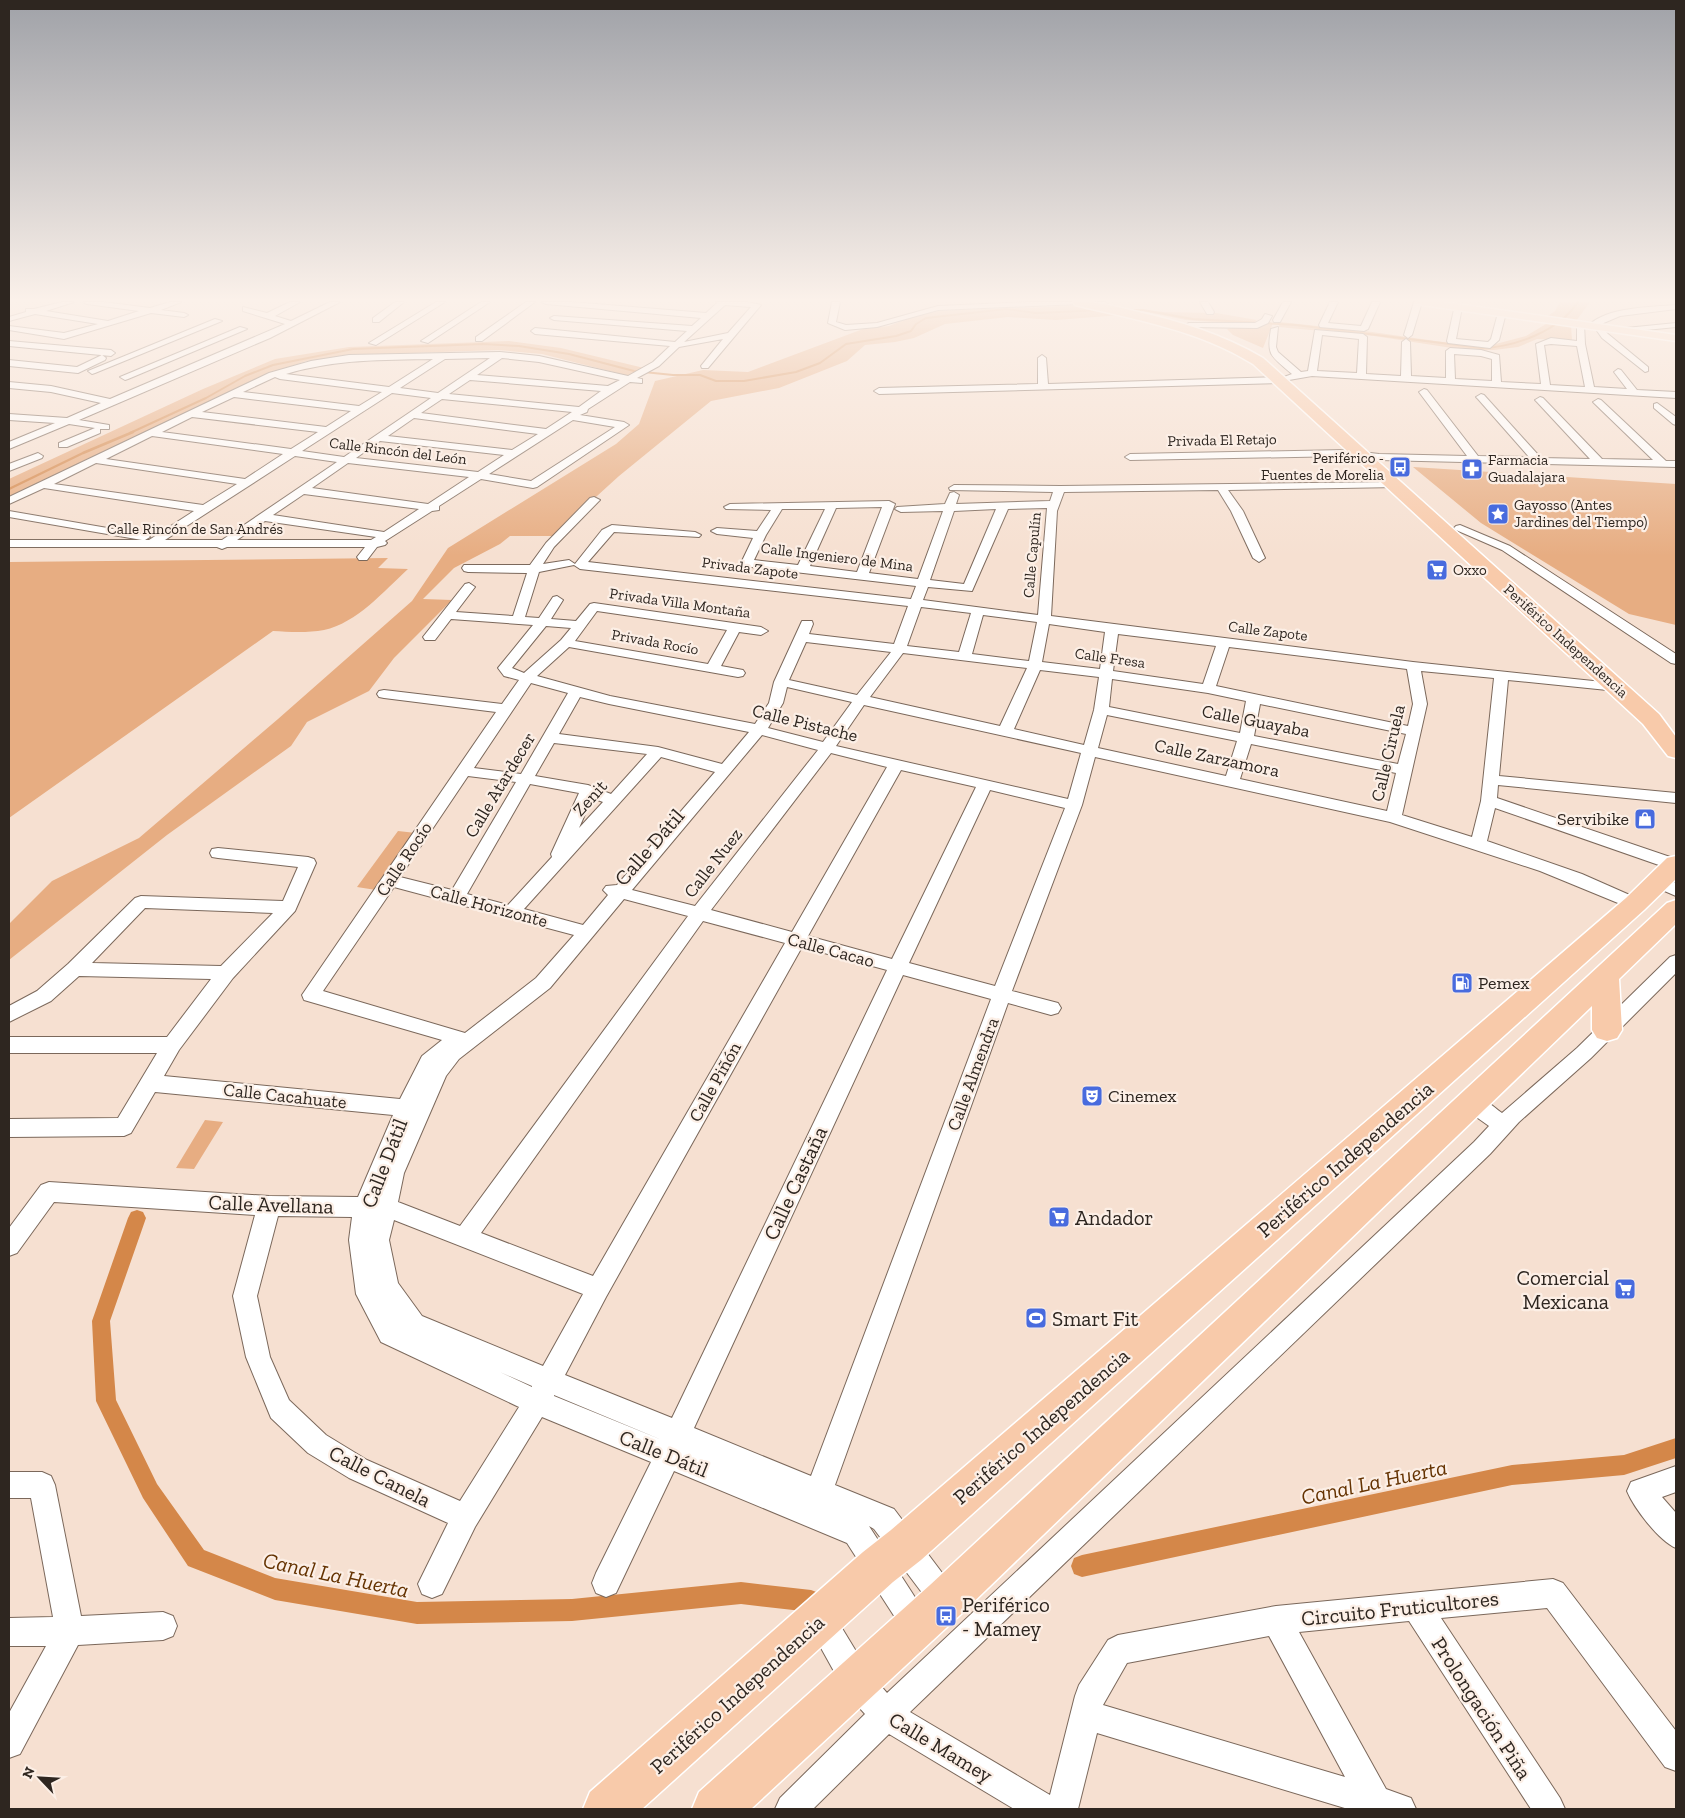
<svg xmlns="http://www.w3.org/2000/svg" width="1685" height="1818" font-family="'Zilla Slab',serif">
  <rect width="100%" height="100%" fill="#f6e0d1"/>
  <path fill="#e7ad82" d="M1560,302H1590L1576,321L1545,318L1555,311Z
    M1071,305L1121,315L1056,320L1008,317L945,324L914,338L895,342L865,345L847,361L779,388L711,401L619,476L553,536H510L500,544L454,568L423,599L452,600L394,658L369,691L307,722L291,746L167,835L9,960V924L52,881L139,838L278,719L412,601L448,548L616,444L639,424L655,381L703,370L748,372L863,329L889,326L926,311L1047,307Z
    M1133,309L1164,312L1216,313L1257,320L1250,325L1186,320Z
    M1551,321L1571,325L1572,340L1537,339L1518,347L1494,350H1465L1374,336L1279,327L1280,322L1365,331L1471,346H1488L1526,336Z
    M1267,322L1273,323L1263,348L1233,335L1227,329C1241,324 1254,332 1267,322Z
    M509,341L561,348L644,368L629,376L542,354L498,350L384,354L334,358L306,361L279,371L9,498V479L203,389L275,359L349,347Z
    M1413,467L1676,484V625L1629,614L1481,523Z
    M388,558L378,568L408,569C384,591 357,623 324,630C308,633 289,632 273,631L9,818V562Z
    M398,831L416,833L376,890L357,887Z
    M205,1120L223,1122L194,1169L176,1168Z"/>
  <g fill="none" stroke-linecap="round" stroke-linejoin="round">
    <path stroke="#d48749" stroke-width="2" d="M1125,310H1143L1193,319L1296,325L1482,348C1515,347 1559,331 1578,302
      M130,433L206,398L245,376L273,365L353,349L483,344L519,346L569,354L634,371L673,375H700L716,381H744L796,372L820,363L846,344L896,336L911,331L916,324L926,318L1006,309L1036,313L1103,310"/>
    <path stroke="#d48749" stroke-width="2.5" d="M9,489L83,453L133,432"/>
    <path fill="#d48749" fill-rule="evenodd" d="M137,1210L143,1212L146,1218L110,1321L116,1400L157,1484L204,1550L275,1578L417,1602L572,1599L741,1582L811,1590L819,1593L822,1601L819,1609L811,1612L741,1604L572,1621L417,1624L275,1600L188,1566L143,1498L96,1401L92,1321L128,1218L131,1212Z
      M1676,1438V1458L1624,1475L1512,1485L1082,1577L1074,1574L1071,1566L1074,1558L1082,1555L1512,1465L1624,1455Z"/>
    <g stroke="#7b685b" stroke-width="2">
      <path id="minor" d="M62,302H74L46,311L108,321L139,311L87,304L83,302H103L150,308L170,302H181L161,310L184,313L188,315L184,317L151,313L64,339L9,330V326L64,333L98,324L35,314L9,321V317L26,312V309H34Z
        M290,302H300L275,316L291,321L330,302H340L270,338L79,420L109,425V429H100V433L67,447H59V443L95,428L69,424L9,449V442L55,423L9,420V414L67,418L101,403L51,392L9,388V382L51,386L110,399L285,324L243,311V307L267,313Z
        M395,302H404L379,322H373V318Z
        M436,302H445L376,345L369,343Z
        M481,302H490L428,343L421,341Z
        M526,302H535L482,341H476V337Z
        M542,302H571L706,313L717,303L716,302H747L761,305L708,368H702L701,366L723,339L679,347L659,366L637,378L642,379V383L630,382L588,409L587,412L580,415L624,422L629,425L537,487L533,488L481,479L439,506V510L432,511L385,541L387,543L385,545L377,547L367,560H359L357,557L365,547H227L222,549L217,547H9V540H142L9,517V511L148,535L150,537L145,540H149L194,511L44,488L9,504V497L269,373L311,361L349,355L500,352L539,356L628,376L653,362L670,346L535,334L531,331L535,328L675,342L687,331L554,320L550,318L554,316L692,326L701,318L546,304ZM725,305L751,307L728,333L684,342ZM490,358L438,393L400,388L445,359ZM502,358L539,362L620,380L608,386L477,375ZM433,359L389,387L286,374C337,359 380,360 433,359ZM275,377L280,379L382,392L359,406L243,392ZM470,380L601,391L579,407L449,394ZM392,393L431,398L344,457L302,451ZM234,397L351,411L326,427L202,412ZM442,399L572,412L546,429L421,413ZM192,417L318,432L291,449L162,432ZM414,418L538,434L512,450L388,436ZM573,420L615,427L531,481L489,474ZM152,436L283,454L245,479L106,459ZM380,441L504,455L478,472L356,458ZM295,456L337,462L222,540H165ZM96,463L237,484L203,505L54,484ZM348,463L469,477L428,504L312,488ZM304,494L419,509L384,532L273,515ZM265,521L376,537L371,540H237Z
        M832,302H840L836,322L846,325L877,323L938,306L1028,302H1083L1079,304L938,310L877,327L845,330L828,323Z
        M1093,302H1105L1108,304L1104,306Z
        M1200,302H1208L1214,312L1213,314H1207Z
        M1283,302H1291L1280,322H1274L1273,320Z
        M1330,302H1338L1328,323L1361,326L1372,302H1380L1368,329L1364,331L1320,327L1319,325Z
        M1414,302H1422L1412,335L1408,338L1404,335Z
        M1455,305L1462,307L1456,339L1488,342L1491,339L1498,313L1505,311L1506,313L1499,340L1490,348L1448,343L1447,341Z
        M1676,305V309L1620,316L1599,325L1608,334L1648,367V371L1645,372L1602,338L1595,328H1592L1588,326C1606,307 1651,307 1676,305Z
        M1265,314L1272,316L1268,323L1257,328L1189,327L1185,325L1189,323H1255L1262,319Z
        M215,319L222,321L95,373L92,374L88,371Z
        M1577,322L1584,324L1585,344L1594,387L1627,389L1614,372L1618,369L1621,370L1637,390L1676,392V398L1312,376L1289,380L1284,377L1292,374C1272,356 1266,357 1271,329L1278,327L1276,347L1278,352L1301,372L1308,371L1315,330L1363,334L1367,337L1366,374L1401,376L1402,342L1406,339L1410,342L1411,376L1446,378V351L1450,348L1481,350L1499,355L1501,382L1541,384L1536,344L1551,338L1577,341ZM1322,335L1359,339L1357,373L1317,371ZM1551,344L1577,346L1585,387L1550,385L1544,345ZM1454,354L1481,356L1492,359V381L1455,379Z
        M1676,323V327L1626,332L1622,330L1626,328Z
        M240,327L247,329L128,379L125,380L120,377Z
        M9,341L111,350L115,353L111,356L9,346Z
        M102,355L106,358L105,360L78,373L9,366V360L77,367Z
        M1042,355L1046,358L1048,384L1279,377L1284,380L1279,383L879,394L874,391L879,388L1038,384V358Z
        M1424,389L1427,390L1478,456L1529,457L1478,399L1476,397L1481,394L1484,395L1541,458L1590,459L1537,402L1535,400L1540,397L1543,398L1602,459L1653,460L1595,404L1593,402L1598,399L1601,400L1666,461H1676V467L1379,460L1345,456L1130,460L1125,457L1130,454L1345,450L1379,454L1467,456L1419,392Z
        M1657,403L1676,417V425L1673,424L1654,408V404Z
        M38,453L43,456L42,458L9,471V464Z
        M1394,482L1399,485L1398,487L1228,490L1243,511L1265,558L1259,562L1253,558L1231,511L1218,490L1064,492L1057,511L1051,616L1413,662L1622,684L1624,687L1622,690L1617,691L1508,680L1499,776L1676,793V803L1498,785L1497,798L1676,859V871L1495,808L1487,841L1582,874L1641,900L1644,904L1641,908L1635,910L1540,871L1390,822L1095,757L1082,805L1012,991L1058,1003L1061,1008L1058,1013L1051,1015L1008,1003L835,1485L894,1509L955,1590L959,1600L955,1610L945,1614L935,1610L874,1529L869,1526L927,1616L931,1626L927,1636L917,1640L907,1636L847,1543L674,1471L616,1593L606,1597L596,1593L592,1583L596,1573L651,1462L542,1417L475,1527L442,1594L432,1598L422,1594L418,1584L448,1523L349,1478L308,1453L271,1418L246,1357L233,1296L255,1215L54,1202L17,1253L9,1256V1228L41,1185L49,1182L269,1196L358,1197L393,1115L155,1092L131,1133L124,1136L9,1137V1119L118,1118L157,1053H9V1037H167L211,979L79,976L51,1001L9,1022V1006L37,991L68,964L135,898L141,896L283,901L298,867L218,858L212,857L210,853L212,849L218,848L308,857L314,859L316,863L295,911L233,978L179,1050L164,1076L400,1099L422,1056L442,1040L304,1000L302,995L496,712L384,698L379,697L377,694L379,691L384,690L502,704L519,680L504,676L498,668L533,625L451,619L435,640H425L423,637L465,584L469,583L475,587L456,612L513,616L527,573L468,572L464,571L462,568L464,565H530L546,543L590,498L594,497L600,500L598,502L554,547L543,564L569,560L575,564L602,530L612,525L695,532L701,535L699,537L614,532L588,562L911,599L916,586L743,566L741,563L753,538L717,534L711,531L717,528L757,531L771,510L726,509L724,507L730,504L889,501L895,504L869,573L918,579L943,511L901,512L895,509L897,507L945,504L950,493L954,492L959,495L956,504L1050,501L1053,492L950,490L949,488L954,485L1060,486ZM882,507L857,572L810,566L836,508ZM1047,508L1038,615L923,600L928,587L972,591L1008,509ZM782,509H825L798,565L754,560L766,535ZM996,509L964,584L930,580L954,511ZM574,565L580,569L908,606L894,644L809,634L813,624L812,621H802L774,682L769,703L755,724L610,696L537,676L569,647L738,677L743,676L745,673L743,670L721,666L739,632L761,635L768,631L761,627L594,603L590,604L576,621L551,619L563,600L557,596L553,597L539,618L525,617L539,572ZM921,607L971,613L959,652L907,646ZM597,611L727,630L708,664L575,641ZM983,615L1037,622L1029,661L972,654ZM1049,624L1105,632L1100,669L1042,662ZM546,626L571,628L561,640L524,673L512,668ZM1118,634L1216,646L1203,684L1113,671ZM806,642L891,652L857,695L789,680ZM1229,647L1407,669L1413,704L1408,726L1216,686ZM903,653L1027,668L1000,726L870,697ZM1040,670L1099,677L1094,710L1084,745L1014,729ZM1421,671L1494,678L1481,801L1472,837L1402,815L1427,704ZM1112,679L1208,693L1246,701L1240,733L1109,707ZM531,683L568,693L521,774L474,768ZM787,687L852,702L823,742L768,728L783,703ZM580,697L609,704L749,732L722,764L658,747L559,734ZM1260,704L1406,734L1398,764L1254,736ZM864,705L1081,753L1068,799L836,746ZM1107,715L1237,741L1226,776L1098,748ZM762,735L818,750L695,906L632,890ZM554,743L647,754L611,794L588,785L535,776ZM1251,744L1396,773L1387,811L1240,779ZM831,753L887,767L792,932L711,910ZM661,757L715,772L617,885L606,886L603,890L608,895L583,925L524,909ZM901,770L976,787L892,959L808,936ZM468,776L516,782L452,890L400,877ZM530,784L579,793L551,854L552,857L508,905L467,894ZM990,790L1065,808L995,986L909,963ZM592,798L603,802L579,828ZM394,887L574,935L536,978L465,1033L323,991ZM624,899L688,916L460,1226L398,1202L404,1173L446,1076L459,1059L550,988ZM145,908L273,913L221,966L92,963ZM703,921L785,943L593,1276L481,1233ZM802,947L887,970L672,1418L565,1375L606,1297ZM903,975L991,999L811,1476L694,1428ZM278,1216L352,1217L349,1240L356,1294L381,1342L519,1407L460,1501L367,1460L326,1435L289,1400L270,1357L257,1296ZM394,1220L583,1294L543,1366L422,1316L398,1283L389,1240ZM500,1372L532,1386V1387ZM554,1395L662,1440L554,1396Z
        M1460,525L1510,546L1676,654V664L1671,663L1502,550L1456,530L1454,528L1456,526Z
        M1659,876L1676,883V896L1653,886L1650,882L1653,878Z
        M1676,955V973L1591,1058L1519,1122L1490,1154L910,1712L1050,1795L1075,1696L1079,1685L1108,1640L1118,1635L1276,1606L1553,1579L1563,1583L1676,1731V1771L1665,1767L1547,1608L1441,1618L1560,1798L1565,1809H1531L1409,1621L1299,1632L1386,1789L1411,1798L1416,1809H1348L1097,1733L1078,1809H1014L889,1734L813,1809H775L780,1798L865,1714L846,1693L811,1630L807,1620L811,1610L821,1606L831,1610L868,1671L887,1693L1474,1142L1489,1126L1465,1109L1462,1103L1465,1097C1479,1092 1491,1105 1502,1113L1577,1048L1670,957ZM1269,1636L1345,1777L1103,1705L1127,1663Z
        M1676,1466V1492L1662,1497L1676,1513V1548C1659,1541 1634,1508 1627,1491L1631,1482Z
        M9,1472H42L51,1476L55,1485L81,1616L163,1612L173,1616L177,1626L173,1636L163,1640L78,1645L20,1754L9,1758V1713L46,1646H9V1618L53,1617L31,1498H9Z"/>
    </g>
    <g stroke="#fff" stroke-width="3">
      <path id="major" d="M1417,302H1442L1676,335V341L1422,305Z"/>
    </g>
    <g stroke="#fff" stroke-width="3">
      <path id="highway" d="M1073,302C1094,301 1113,306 1134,311C1179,321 1222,334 1263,358L1659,714L1676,737V758L1668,756L1643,724L1253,364C1198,330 1137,320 1075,305Z
        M1676,856V879L1644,910L921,1560L893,1582L642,1809H583L590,1792L863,1552L891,1530L1626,898L1667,858Z
        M1676,900V924L1619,979L1622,1030L1617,1038L1607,1041L1597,1038L1592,1030V1006L960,1615L751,1809H692L699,1792L930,1585L1667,903Z"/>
    </g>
    <use href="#minor" fill="#fff" fill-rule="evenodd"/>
    <use href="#major" fill="#fbdfcc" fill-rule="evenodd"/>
    <use href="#highway" fill="#f8caaa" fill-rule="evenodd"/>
  </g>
  <linearGradient id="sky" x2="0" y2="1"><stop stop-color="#a0a2a8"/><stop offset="0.54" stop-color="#fbf1ea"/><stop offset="1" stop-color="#fbf1ea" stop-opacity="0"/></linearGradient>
  <rect width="1685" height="556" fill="url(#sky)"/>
  <defs>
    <g id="bus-square" transform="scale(1.125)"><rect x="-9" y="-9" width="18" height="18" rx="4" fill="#486bde" stroke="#fcefe6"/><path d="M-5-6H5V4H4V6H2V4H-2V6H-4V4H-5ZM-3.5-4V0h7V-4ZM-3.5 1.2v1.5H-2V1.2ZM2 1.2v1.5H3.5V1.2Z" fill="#fff"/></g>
    <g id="pharmacy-square" transform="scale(1.125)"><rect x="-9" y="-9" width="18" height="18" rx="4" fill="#486bde" stroke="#fcefe6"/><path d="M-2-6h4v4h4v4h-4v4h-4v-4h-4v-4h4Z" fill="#fff"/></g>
    <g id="sight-square" transform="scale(1.125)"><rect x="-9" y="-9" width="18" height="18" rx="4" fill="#486bde" stroke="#fcefe6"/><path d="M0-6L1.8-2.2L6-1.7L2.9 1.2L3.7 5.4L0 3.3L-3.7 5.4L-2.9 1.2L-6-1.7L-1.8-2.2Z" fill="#fff"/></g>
    <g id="supermarket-square" transform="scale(1.125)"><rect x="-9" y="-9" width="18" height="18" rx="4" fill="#486bde" stroke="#fcefe6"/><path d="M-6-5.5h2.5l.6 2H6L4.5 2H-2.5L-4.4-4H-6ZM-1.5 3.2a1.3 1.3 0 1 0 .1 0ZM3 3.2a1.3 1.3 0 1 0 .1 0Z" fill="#fff"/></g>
    <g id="shop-square" transform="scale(1.125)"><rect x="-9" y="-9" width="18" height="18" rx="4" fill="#486bde" stroke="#fcefe6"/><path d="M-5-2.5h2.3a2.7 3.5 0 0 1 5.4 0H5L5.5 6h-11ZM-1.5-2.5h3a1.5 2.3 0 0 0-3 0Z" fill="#fff"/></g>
    <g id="fuel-square" transform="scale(1.125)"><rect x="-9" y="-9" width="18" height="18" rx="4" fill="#486bde" stroke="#fcefe6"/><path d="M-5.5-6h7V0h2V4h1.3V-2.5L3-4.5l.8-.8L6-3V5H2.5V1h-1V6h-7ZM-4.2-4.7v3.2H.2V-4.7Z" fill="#fff"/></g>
    <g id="theatre-square" transform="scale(1.125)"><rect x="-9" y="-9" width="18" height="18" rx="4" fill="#486bde" stroke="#fcefe6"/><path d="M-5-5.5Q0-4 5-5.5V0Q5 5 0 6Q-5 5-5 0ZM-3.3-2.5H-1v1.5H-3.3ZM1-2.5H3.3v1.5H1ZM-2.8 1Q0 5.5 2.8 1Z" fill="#fff"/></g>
    <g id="stadium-square" transform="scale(1.125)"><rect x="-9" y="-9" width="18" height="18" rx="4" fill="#486bde" stroke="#fcefe6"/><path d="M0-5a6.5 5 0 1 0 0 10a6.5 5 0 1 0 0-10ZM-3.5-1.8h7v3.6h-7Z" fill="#fff"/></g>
  </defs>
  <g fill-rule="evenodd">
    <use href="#bus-square" x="1400" y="467"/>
    <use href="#pharmacy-square" x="1472" y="469"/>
    <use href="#sight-square" x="1498" y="514"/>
    <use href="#supermarket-square" x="1437" y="570"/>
    <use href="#shop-square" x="1645" y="819"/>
    <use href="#fuel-square" x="1462" y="983"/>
    <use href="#theatre-square" x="1092" y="1096"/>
    <use href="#supermarket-square" x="1059" y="1217"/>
    <use href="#supermarket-square" x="1625" y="1289"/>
    <use href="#stadium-square" x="1036" y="1318"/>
    <use href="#bus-square" x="946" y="1616"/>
  </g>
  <g text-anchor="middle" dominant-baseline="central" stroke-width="4.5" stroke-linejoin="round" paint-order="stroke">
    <g font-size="15" fill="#2e2620" stroke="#fcefe6">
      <text transform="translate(1222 440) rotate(-1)">Privada El Retajo</text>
      <text transform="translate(398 451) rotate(7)">Calle Rincón del León</text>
      <text x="195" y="529">Calle Rincón de San Andrés</text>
      <text transform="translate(1032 555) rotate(-85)">Calle Capulín</text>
      <text transform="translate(837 557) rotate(7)">Calle Ingeniero de Mina</text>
      <text transform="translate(750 568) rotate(7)">Privada Zapote</text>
      <text transform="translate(680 603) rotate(8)">Privada Villa Montaña</text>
      <text transform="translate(1268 631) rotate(7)">Calle Zapote</text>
      <text transform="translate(1566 641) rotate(42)">Periférico Independencia</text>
      <text transform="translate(655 642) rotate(10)">Privada Rocío</text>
      <text transform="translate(1110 658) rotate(8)">Calle Fresa</text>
    </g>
    <g font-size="15" fill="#2e2620" stroke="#fcefe6" text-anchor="start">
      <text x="1384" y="458" text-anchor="end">Periférico -<tspan x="1384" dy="17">Fuentes de Morelia</tspan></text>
      <text x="1488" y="460">Farmacia<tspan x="1488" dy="17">Guadalajara</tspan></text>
      <text x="1514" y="505">Gayosso (Antes<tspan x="1514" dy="17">Jardines del Tiempo)</tspan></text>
      <text x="1453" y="570">Oxxo</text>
    </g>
    <g font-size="18" fill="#2e2620" stroke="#fcefe6">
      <text transform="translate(1256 721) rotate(11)">Calle Guayaba</text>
      <text transform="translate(805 723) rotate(14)">Calle Pistache</text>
      <text transform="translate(1388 753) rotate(-77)">Calle Ciruela</text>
      <text transform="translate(1217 758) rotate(12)">Calle Zarzamora</text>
      <text transform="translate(500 785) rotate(-59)">Calle Atardecer</text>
      <text transform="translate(590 798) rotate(-48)">Zenit</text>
      <text transform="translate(404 859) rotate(-56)">Calle Rocío</text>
      <text transform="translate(713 863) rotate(-52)">Calle Nuez</text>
      <text transform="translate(489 906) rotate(15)">Calle Horizonte</text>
      <text transform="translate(831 950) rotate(15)">Calle Cacao</text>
      <text transform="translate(973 1074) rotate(-70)">Calle Almendra</text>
      <text transform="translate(715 1082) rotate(-61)">Calle Piñón</text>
      <text transform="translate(285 1096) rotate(6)">Calle Cacahuate</text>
    </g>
    <g font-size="18" fill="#2e2620" stroke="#fcefe6" text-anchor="start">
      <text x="1629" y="819" text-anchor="end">Servibike</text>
      <text x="1478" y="983">Pemex</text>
      <text x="1108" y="1096">Cinemex</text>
    </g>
    <g font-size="21" fill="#2e2620" stroke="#fcefe6">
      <text transform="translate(649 847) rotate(-49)">Calle Dátil</text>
      <text transform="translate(1345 1159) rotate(-41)">Periférico Independencia</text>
      <text transform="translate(384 1163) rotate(-69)">Calle Dátil</text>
      <text transform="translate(795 1183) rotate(-65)">Calle Castaña</text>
      <text transform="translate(271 1204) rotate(2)">Calle Avellana</text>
      <text transform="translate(1041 1426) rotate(-41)">Periférico Independencia</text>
      <text transform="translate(664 1453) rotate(22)">Calle Dátil</text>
      <text transform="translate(380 1476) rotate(27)">Calle Canela</text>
      <text transform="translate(1400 1608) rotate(-6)">Circuito Fruticultores</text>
      <text transform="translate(737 1694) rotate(-42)">Periférico Independencia</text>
      <text transform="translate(1482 1708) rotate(57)">Prolongación Piña</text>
      <text transform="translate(941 1747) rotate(31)">Calle Mamey</text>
    </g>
    <g font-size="21" fill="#2e2620" stroke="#fcefe6" text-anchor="start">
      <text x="1075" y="1217">Andador</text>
      <text x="1609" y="1277" text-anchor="end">Comercial<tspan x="1609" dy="24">Mexicana</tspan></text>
      <text x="1052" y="1318">Smart Fit</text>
      <text x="962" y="1604">Periférico<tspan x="962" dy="24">- Mamey</tspan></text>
    </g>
    <g font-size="22" font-style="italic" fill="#643200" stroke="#fcefe6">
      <text transform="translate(1374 1482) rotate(-12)">Canal La Huerta</text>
      <text transform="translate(336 1575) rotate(12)">Canal La Huerta</text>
    </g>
  </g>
  <rect width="1685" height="1818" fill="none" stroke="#2e2620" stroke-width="20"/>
  <g transform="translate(40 1778) rotate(295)" stroke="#fcefe6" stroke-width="4" paint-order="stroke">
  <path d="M0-4L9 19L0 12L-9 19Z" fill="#2e2620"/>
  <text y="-8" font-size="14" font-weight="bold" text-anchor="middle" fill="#2e2620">N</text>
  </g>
</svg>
